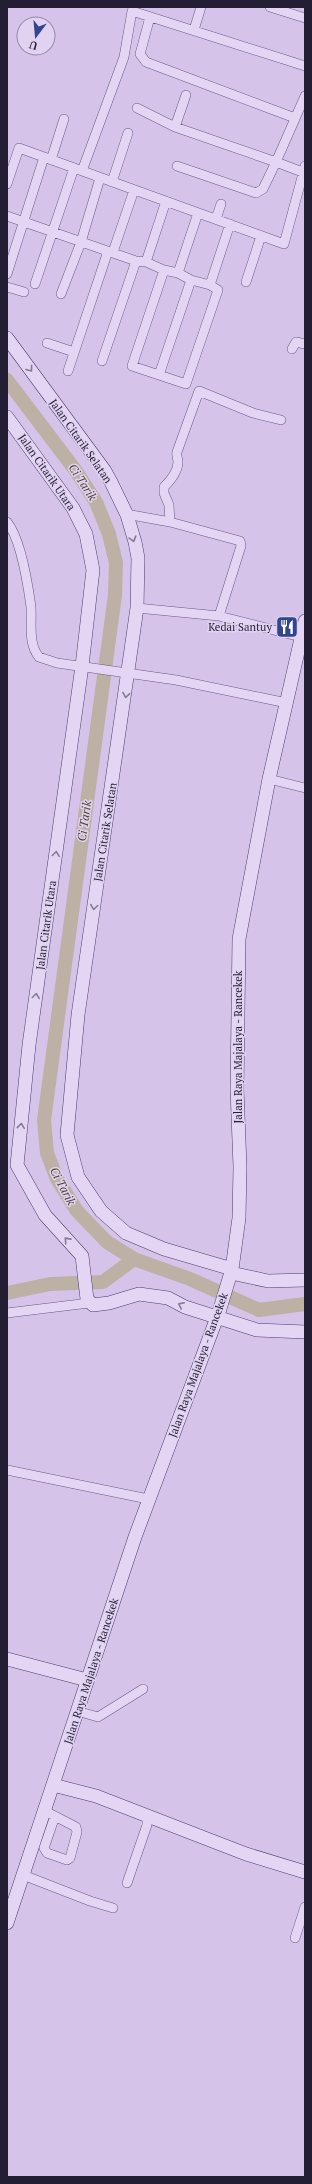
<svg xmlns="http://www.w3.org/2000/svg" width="312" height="2184" font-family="'PT Serif',serif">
  <rect width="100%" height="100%" fill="#d6c3ea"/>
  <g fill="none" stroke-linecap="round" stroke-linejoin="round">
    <path stroke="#bdb0a5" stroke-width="14" d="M7,380L76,471L96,502L109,534L116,563L115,595L44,1120L47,1153L57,1179L77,1211L107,1242L134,1259L190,1279L259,1310L305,1304
      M7,1293L50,1284L103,1282L134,1259"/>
    <g stroke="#675b82" stroke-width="10">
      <path id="street" d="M270,7L305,18
        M150,17L140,54L146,62L295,118
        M194,30L201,7
        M137,108L175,127L276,162L305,96
        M175,127L186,95
        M51,160L64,119
        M177,166L256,193L263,189L276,162L305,173
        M82,171L124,57L132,11L305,66
        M112,182L128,133
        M7,184L19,148L284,244L305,166
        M7,216L136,261L146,262L164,270L178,273L191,280L210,285L218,290L186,384L132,366L164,270
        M216,219L221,204
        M113,252L134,190
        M146,262L166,201
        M178,273L198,213
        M7,274L44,157
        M246,282L261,236
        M35,284L74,168
        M210,285L230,224
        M7,287L24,292
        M61,294L81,242L100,178
        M47,343L74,352
        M292,349L296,342L305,344
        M102,361L136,261
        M68,371L108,251
        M159,375L191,280
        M126,514L170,522L240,541L241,546L219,616
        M7,522C21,539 28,585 31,607C32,624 28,644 39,657L57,663L176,680L287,703
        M170,522L169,505L164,493V487C170,481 178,472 178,462C178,458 176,456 177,452L199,391L253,413L281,420
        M137,608L219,616L301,637
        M269,779L305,788
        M7,1313L89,1303
        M7,1470L148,1499
        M77,1711L98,1717L143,1689
        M45,1811L76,1827L77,1832L70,1858L67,1860L47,1853L44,1848L55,1816
        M23,1875L90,1901L113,1908
        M127,1883L147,1825V1816
        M295,1938L305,1907"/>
    </g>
    <g stroke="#493f64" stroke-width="14">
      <path id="secondary" d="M7,338L105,471L111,482L127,515L135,542L138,558L137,608L78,1015L67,1135L78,1177L101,1211L126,1233L164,1249L232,1269
        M7,417L73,508L86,534L93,570L82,666L29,1045L17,1165L45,1215L82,1256L87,1299L93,1305L109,1303L139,1294L168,1298L185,1307L257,1330L305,1332
        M231,1273L268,1281L305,1280
        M7,1659L87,1680
        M53,1785L96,1796L246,1854L305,1872
        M7,1923L135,1537L219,1312L232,1269L239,1218L240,1167L237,1089L239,939L269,779L305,621"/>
    </g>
    <use href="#street" stroke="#e5d5f5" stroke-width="9"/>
    <use href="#secondary" stroke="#e5d5f5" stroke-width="13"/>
  </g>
  <defs><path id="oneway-chevron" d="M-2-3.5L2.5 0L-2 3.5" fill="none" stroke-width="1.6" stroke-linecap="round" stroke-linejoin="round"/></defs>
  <g stroke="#847a94">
    <use href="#oneway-chevron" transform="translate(30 369) rotate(54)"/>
    <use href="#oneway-chevron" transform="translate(133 539) rotate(74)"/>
    <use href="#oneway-chevron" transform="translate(126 695) rotate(99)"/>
    <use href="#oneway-chevron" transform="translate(56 854) rotate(-82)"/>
    <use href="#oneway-chevron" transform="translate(94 907) rotate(98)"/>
    <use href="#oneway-chevron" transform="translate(36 996) rotate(-82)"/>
    <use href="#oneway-chevron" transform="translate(21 1126) rotate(-84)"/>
    <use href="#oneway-chevron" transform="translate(67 1240) rotate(-132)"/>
    <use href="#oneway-chevron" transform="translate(181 1305) rotate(-154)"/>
  </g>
  <defs>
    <g id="restaurant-square" transform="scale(1.15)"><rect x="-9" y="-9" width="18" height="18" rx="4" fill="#31468c" stroke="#e1d2f2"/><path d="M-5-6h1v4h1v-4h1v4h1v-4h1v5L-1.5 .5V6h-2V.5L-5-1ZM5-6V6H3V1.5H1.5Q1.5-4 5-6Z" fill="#fff"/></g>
  </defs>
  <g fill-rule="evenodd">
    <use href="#restaurant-square" x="287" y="627"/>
  </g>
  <g text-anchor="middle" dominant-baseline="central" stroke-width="3" stroke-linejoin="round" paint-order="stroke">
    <g font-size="11" fill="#241e34" stroke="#e1d2f2">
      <text transform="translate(81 441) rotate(55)">Jalan Citarik Selatan</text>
      <text transform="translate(47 472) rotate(55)">Jalan Citarik Utara</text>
      <text transform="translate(105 832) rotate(-81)">Jalan Citarik Selatan</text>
      <text transform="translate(46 925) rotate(-82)">Jalan Citarik Utara</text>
      <text transform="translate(238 1047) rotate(-90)">Jalan Raya Majalaya - Rancekek</text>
      <text transform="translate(198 1365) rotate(-70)">Jalan Raya Majalaya - Rancekek</text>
      <text transform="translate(91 1671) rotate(-72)">Jalan Raya Majalaya - Rancekek</text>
    </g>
    <g font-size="11" fill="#241e34" stroke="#e1d2f2" text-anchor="end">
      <text x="272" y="627">Kedai Santuy</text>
    </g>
    <g font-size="12" font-style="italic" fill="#52482f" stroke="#e1d2f2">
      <text transform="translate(83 482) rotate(57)">Ci Tarik</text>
      <text transform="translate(84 821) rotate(-82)">Ci Tarik</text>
      <text transform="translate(63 1186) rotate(62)">Ci Tarik</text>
    </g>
  </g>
  <rect width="312" height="2184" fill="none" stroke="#241e34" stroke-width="16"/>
  <g transform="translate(36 36) rotate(196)"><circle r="19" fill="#e1d2f2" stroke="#958aa6"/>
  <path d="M0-3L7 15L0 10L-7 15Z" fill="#31468c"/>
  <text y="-6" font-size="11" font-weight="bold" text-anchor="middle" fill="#241e34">U</text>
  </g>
</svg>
